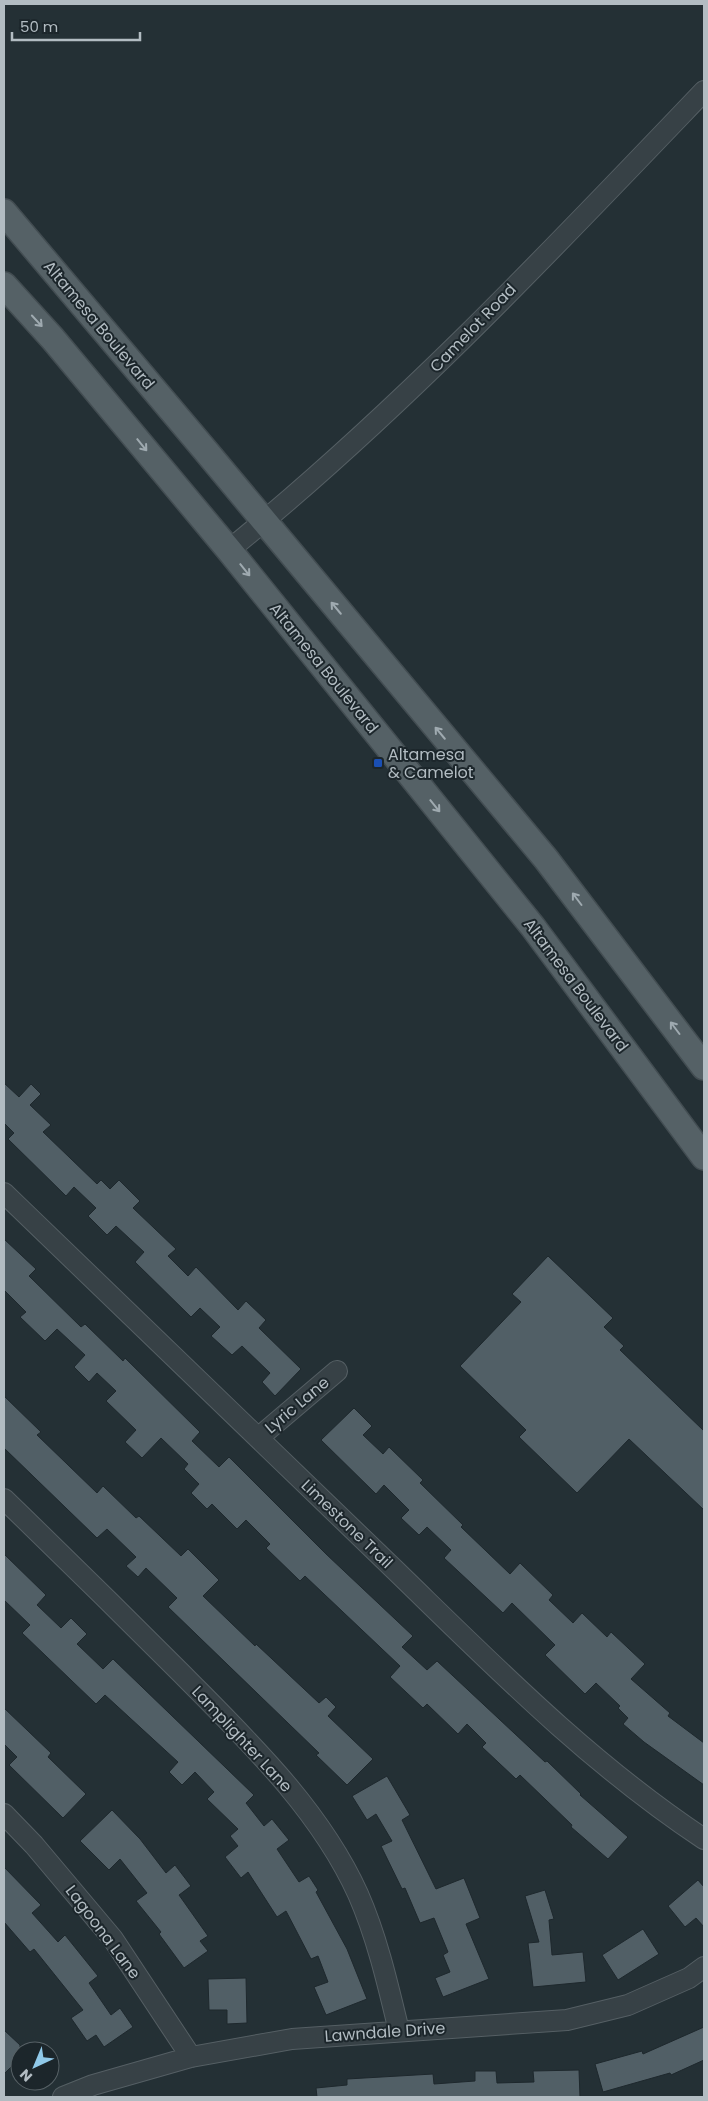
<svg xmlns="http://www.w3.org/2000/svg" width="708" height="2101" font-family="Poppins,sans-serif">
  <rect width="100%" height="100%" fill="#243035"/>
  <path fill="#515f66" stroke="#1e282d" d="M4,1083L19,1097L31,1084L41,1094L30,1105L51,1125L43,1132L97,1184L101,1180L110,1189L119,1180L140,1201L133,1208L176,1249L168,1256L188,1276L196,1267L238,1310L246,1301L266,1320L259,1328L301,1369L275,1396L262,1382L270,1373L242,1346L232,1355L211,1336L220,1327L200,1308L191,1317L135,1262L144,1252L116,1226L107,1235L88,1216L96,1208L74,1187L66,1196L8,1139L14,1133L4,1123Z
    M4,1239L36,1269L29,1276L81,1327L85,1324L123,1361L125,1358L200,1432L192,1441L219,1467L229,1457L326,1554L413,1636L402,1647L427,1670L437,1661L545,1762L547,1761L581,1794L580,1795L628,1837L608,1859L571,1827L572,1825L520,1775L516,1779L482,1747L486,1743L467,1724L458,1734L427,1704L423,1708L390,1677L400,1666L305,1576L300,1581L266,1548L270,1544L246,1520L237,1529L212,1504L207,1509L191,1493L199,1484L184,1469L188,1464L161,1438L142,1458L125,1442L136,1430L106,1401L116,1391L97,1373L89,1382L74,1367L85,1355L57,1329L45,1341L20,1317L26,1312L4,1290Z
    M548,1256L613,1318L604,1327L624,1346L620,1350L704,1431V1510L629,1439L577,1493L519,1437L526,1430L460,1366L521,1302L512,1294Z
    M4,1396L41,1432L37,1435L97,1493L103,1486L136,1518L139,1516L181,1556L188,1549L219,1580L203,1596L255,1646L256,1644L319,1703L326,1697L336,1707L328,1716L373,1759L347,1785L316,1755L319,1753L168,1607L177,1598L146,1568L138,1577L126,1566L136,1557L107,1529L97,1538L4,1448Z
    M354,1408L372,1426L363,1435L383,1454L389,1447L423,1480L420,1483L463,1525L461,1527L510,1574L520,1563L553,1595L549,1600L573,1623L582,1613L607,1637L611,1632L645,1664L631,1679L670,1713L668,1716L704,1743V1785L644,1742L623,1724L628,1718L618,1708L620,1706L596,1683L585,1694L545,1655L555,1645L512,1603L503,1613L444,1558L451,1550L427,1527L419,1535L401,1518L409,1510L384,1485L376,1494L321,1440Z
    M4,1554L46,1595L37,1605L61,1628L71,1618L87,1634L77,1644L103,1669L113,1659L254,1795L246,1803L264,1826L272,1819L289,1840L277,1849L299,1882L309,1876L318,1890L316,1892L347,1949L367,1999L326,2015L314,1987L328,1982L318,1956L311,1959L286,1911L277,1917L248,1872L241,1878L225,1857L238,1846L230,1836L238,1829L207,1799L214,1792L195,1772L182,1785L169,1772L178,1762L105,1695L96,1704L22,1633L30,1625L4,1600Z
    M4,1708L51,1753L48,1757L86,1794L63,1818L9,1765L17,1757L4,1744Z
    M387,1776L410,1815L402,1820L436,1889L464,1878L480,1918L466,1924L489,1979L443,1997L435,1978L450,1972L443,1955L448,1952L434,1918L420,1923L405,1888L402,1889L381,1846L392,1841L376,1814L367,1820L352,1796Z
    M112,1810L140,1839L166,1873L175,1865L191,1886L179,1895L208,1936L200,1941L208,1951L184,1968L159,1934L161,1932L136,1901L147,1893L120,1859L109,1870L80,1841Z
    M4,1867L41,1905L32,1913L58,1942L65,1935L98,1976L89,1983L111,2015L120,2008L133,2027L104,2047L96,2035L87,2041L71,2018L83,2010L34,1949L30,1952L4,1922Z
    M698,1880L704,1887V1927L696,1918L685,1927L668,1906Z
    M545,1890L554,1919L549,1920L552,1955L583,1952L586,1982L533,1987L528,1943L539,1942L525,1896Z
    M643,1929L659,1954L618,1980L602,1955Z
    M246,1978L247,2023L227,2024V2010H209L208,1979Z
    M704,2027V2060L671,2075L670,2073L603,2092L595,2064L642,2051L643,2054Z
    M4,2030L20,2045V2076L11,2067L4,2074Z
    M579,2070L580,2097H317L316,2088L347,2085V2079L433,2074L434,2084L475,2081V2071H496L497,2083L534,2082L533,2071Z"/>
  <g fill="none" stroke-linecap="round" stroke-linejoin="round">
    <g stroke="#555f64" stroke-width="22">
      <path id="minor" d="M229,550C400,411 552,250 704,91
        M4,1193C134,1318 263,1444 394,1569C492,1664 589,1763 704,1839
        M258,1438L337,1371
        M4,1499C64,1557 123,1615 182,1674C247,1740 319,1808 358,1894C377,1937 388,1985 399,2031
        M4,1814L34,1845L113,1939L191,2057
        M63,2097L93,2085L191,2057L292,2039L567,2020L628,2005L689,1978L704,1967"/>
    </g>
    <g stroke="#434d52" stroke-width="28">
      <path id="major" d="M4,212L205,450L546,859L704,1067
        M4,285L53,339L229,550L533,927L704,1157"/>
    </g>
    <use href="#minor" stroke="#374146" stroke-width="20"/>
    <use href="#major" stroke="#556166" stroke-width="25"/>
  </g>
  <defs><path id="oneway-shaft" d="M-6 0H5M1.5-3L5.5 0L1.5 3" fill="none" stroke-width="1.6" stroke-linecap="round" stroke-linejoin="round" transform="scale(1.25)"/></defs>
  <g stroke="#9faab0">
    <use href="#oneway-shaft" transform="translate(37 321) rotate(47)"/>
    <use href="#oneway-shaft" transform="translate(142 445) rotate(51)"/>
    <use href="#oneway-shaft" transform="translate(245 570) rotate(51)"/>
    <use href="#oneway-shaft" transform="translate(336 608) rotate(-130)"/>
    <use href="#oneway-shaft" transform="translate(440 733) rotate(-130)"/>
    <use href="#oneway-shaft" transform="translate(435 806) rotate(51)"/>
    <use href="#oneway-shaft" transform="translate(577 899) rotate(-127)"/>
    <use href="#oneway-shaft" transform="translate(675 1028) rotate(-127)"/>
  </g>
  <rect fill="#1a4fb4" stroke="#1c262b" stroke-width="2" x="373" y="758" width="10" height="10" rx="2.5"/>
  <g text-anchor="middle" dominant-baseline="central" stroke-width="4" stroke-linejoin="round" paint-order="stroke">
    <g font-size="16" fill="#b2bcc2" stroke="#1c262b">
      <text transform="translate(99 325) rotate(50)">Altamesa Boulevard</text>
      <text transform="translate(473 328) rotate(-46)">Camelot Road</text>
      <text transform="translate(324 668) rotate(51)">Altamesa Boulevard</text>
      <text transform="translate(576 985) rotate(53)">Altamesa Boulevard</text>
      <text transform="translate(297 1405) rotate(-40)">Lyric Lane</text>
      <text transform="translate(347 1524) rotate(44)">Limestone Trail</text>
      <text transform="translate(242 1739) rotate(47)">Lamplighter Lane</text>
      <text transform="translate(103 1932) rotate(53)">Lagoona Lane</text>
      <text transform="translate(385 2032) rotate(-4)">Lawndale Drive</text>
    </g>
    <g font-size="16" fill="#b2bcc2" stroke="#1c262b" text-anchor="start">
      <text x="388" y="754">Altamesa<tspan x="388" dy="18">&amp; Camelot</tspan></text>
    </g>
  </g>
  <rect width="708" height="2101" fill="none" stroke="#b2bcc2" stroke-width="10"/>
  <g transform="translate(35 2066) rotate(224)"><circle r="24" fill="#1c262b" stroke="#586267"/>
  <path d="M0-4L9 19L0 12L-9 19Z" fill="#90c9e9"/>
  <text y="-8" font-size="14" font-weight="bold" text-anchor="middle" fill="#b2bcc2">N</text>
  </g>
  <path d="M12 32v8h128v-8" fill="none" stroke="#b2bcc2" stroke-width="2.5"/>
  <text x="20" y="32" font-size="15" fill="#b2bcc2" stroke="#1c262b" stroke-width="4" paint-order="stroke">50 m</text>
</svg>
